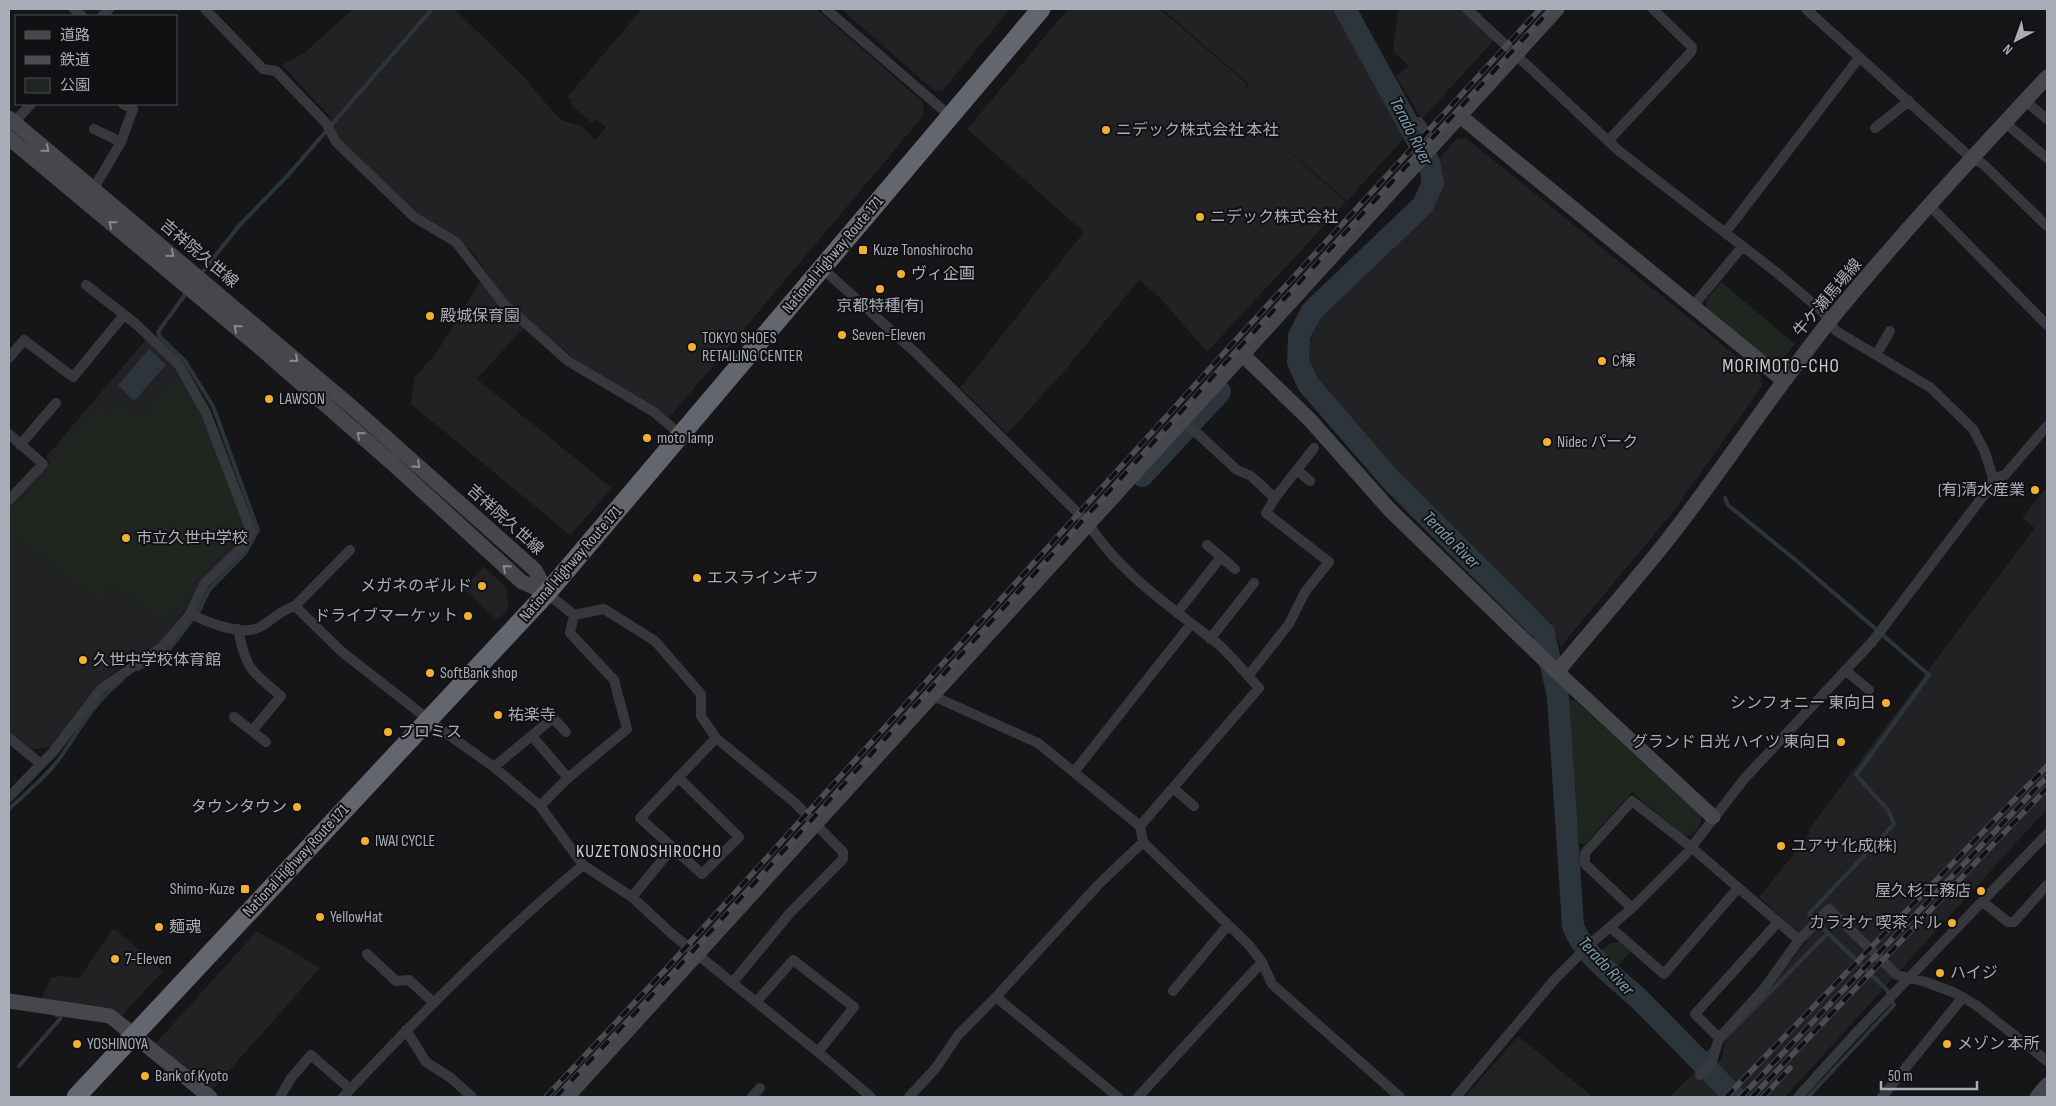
<svg xmlns="http://www.w3.org/2000/svg" width="2056" height="1106" font-family="'Sofia Sans Condensed','Noto Sans JP',sans-serif">
  <rect width="100%" height="100%" fill="#161618"/>
  <path fill="#222225" d="M353,9H454L522,75L555,114L563,121L582,126L595,140L606,127L596,119L592,123L570,104L573,101L568,96L642,9H816L923,102L924,115L669,418L587,369L505,300L472,251L403,204L337,135L331,126V118L282,65L303,54Z
    M841,9H1010L943,90L935,91Z
    M1068,9H1160L1247,84L1241,94L1249,84L1162,9H1335L1407,135L1347,201L1233,102L1346,202L1207,352L1162,300L1139,280L1066,369L1007,434L960,388L1084,232L967,129Z
    M1398,9H1463L1494,40L1422,119L1396,76L1409,66L1393,51Z
    M1466,138L1761,376L1762,386L1673,512L1561,646L1551,624L1422,498L1315,378L1307,351L1319,318L1430,212L1440,195L1442,176L1438,159L1457,139Z
    M481,280L524,327L477,379L612,488L570,535L411,404L414,378L437,352Z
    M147,338L177,366L248,531L161,641L112,674L86,700L52,747L31,749L9,732V506L50,462L46,457Z
    M2047,487V809L1785,1097H1670L1696,1070L1703,1076L1722,1058L1725,1043L1807,941L1759,897L1804,842L1812,825L2035,528L2022,518Z
    M484,567L507,588L508,610L497,620L463,588Z
    M112,930H116L163,971L122,1015L41,1000L51,978L59,976L79,978Z
    M257,931L320,968L211,1091L156,1043Z
    M1518,1036L1593,1097H1465Z"/>
  <path fill="#1e261f" d="M1721,282L1795,344L1781,361H1772L1706,308V300Z
    M180,375L201,413L245,527L233,546L187,590L186,599L164,623L112,582L96,600L12,532L9,512L60,461L55,454L101,405L106,415L111,408H124L129,413L151,411Z
    M1575,700L1701,815V824L1692,835L1684,836L1632,792L1584,845L1576,841L1564,701Z
    M1620,942L1630,952L1615,968L1598,953L1611,943Z"/>
  <path fill="#2c353c" d="M149,349L166,365L134,401L118,385Z"/>
  <g fill="none" stroke-linecap="round" stroke-linejoin="round">
    <path stroke="#2c353c" stroke-width="4" d="M200,275L238,227L289,174L432,9
      M138,669L167,652L199,611L209,590L245,553L258,530L213,406L185,361L160,337L158,332L187,292
      M9,809C26,793 46,777 60,758C79,730 95,701 122,680
      M1722,1041L1828,933L1809,914L1894,824L1888,810L1856,775L1929,675L1798,562L1728,505L1725,498
      M1699,1060L1713,1049
      M19,1066L60,1019L61,1016L56,1015
      M1808,1097L1894,1005L1887,990L1828,933"/>
    <path stroke="#2c353c" stroke-width="22" d="M1345,9L1429,162L1433,183L1423,205L1312,311L1299,336L1298,362L1308,384L1392,481L1544,633L1558,697L1573,926C1586,959 1617,977 1642,1002C1673,1033 1704,1065 1735,1097
      M1142,476L1220,392"/>
    <path stroke="#37383d" stroke-width="10" d="M74,9L82,16
      M205,9L263,69L276,71L326,123L336,142L414,217L456,242L503,303L568,361L654,412L681,435
      M826,9L950,116
      M1467,9L1619,151L1776,272L1822,311L1836,331L1931,388L1973,429L1985,452L1993,478
      M1806,9L1971,158L1983,164L2047,226
      M102,16L109,9
      M2025,101L2047,119
      M1419,122L1434,145
      M2004,122L2047,158
      M9,128L31,104
      M1875,128L1909,101
      M94,129L121,142
      M1608,141L1691,52L1692,47L1653,9
      M94,188L121,142L133,109L123,104
      M1930,206L2047,325
      M1725,233L1859,58
      M822,268L916,353L1088,523C1119,573 1171,607 1217,643C1232,656 1245,673 1259,688L1140,826
      M1693,306L1742,247
      M1876,355L1890,331
      M9,358L24,340L73,377L124,315
      M1183,420L1237,470L1251,476L1275,498
      M9,434L43,464L9,500
      M20,445L56,403
      M1297,470L1310,481
      M1221,557L1235,569
      M547,593L574,615L604,609L655,641L701,694V716L716,738L794,802L843,852V859L789,914L733,982
      M295,606L350,550
      M1177,613L1221,557L1207,545
      M190,614C208,622 235,634 255,629C268,625 279,610 295,606L342,652L446,733L494,767L540,806L583,865L632,897L672,934L818,1052L871,1097
      M238,629C246,669 250,670 281,696L252,731
      M1210,639L1254,583
      M1845,670L1869,690
      M1248,676L1289,624L1305,592L1329,562L1266,513L1275,498L1314,448
      M933,696L1038,743L1140,826L1143,842L1249,945L1262,962L1272,984L1400,1097
      M234,717L266,742
      M532,736L568,778
      M9,738L41,764L9,797
      M41,764L53,752L101,689L163,646L190,614L204,584L239,550L251,531L206,413L179,365L136,324L86,285
      M494,767L553,718L566,732
      M1074,772L1191,624
      M678,777L739,837L702,874L640,818L716,738
      M1173,788L1194,806
      M540,806L568,778L627,729L614,680L570,633L574,615
      M632,897L673,847
      M1983,902L2008,922H2014L2047,885
      M1632,908L1585,864V853L1632,801L1691,847L1799,940L1829,909L1897,975L1926,982L1955,993L1976,1005L2047,1061
      M1610,927L1664,974L1738,888
      M367,954L396,981L409,980L434,1003
      M1173,991L1228,925
      M996,997L1118,1097
      M757,1001L793,960L854,1007L818,1052
      M406,1030L426,1062L451,1078L472,1097
      M1719,1038L1695,1014L1778,922
      M1700,1075L1712,1062L1719,1038L1763,990L1799,940
      M280,1097L291,1078L311,1055L350,1089
      M343,1097C420,1015 497,937 583,865
      M752,1097L760,1088
      M909,1097L935,1069L959,1034L996,997L1098,885L1143,842
      M1138,1097L1262,962
      M1456,1097L1555,979L1589,945L1632,908L1686,854L1745,778L1872,642L1987,491L1993,478L2005,475L2047,426
      M1798,1097L1854,1035L2047,834
      M1882,1097L1963,997"/>
    <path stroke="#45474d" stroke-width="15" d="M1460,116L1783,380
      M9,118L353,408L535,570L547,593
      M9,138L264,351L392,463L522,582L547,593
      M1243,355L1310,420L1390,510L1557,672L1713,817
      M1557,672C1594,627 1633,584 1669,538C1724,468 1772,393 1828,323C1897,238 1973,157 2047,77
      M9,1001L110,1016L210,1097
      M567,1097L1557,9
      M2037,1097L2047,1085"/>
    <path stroke="#63666e" stroke-width="19" d="M76,1097L547,593L1041,9"/>
    <g stroke="#4a4c52" stroke-width="5.5">
      <path id="rail" d="M546,1097L666,969L1222,355L1540,9
        M556,1097L672,974L1228,360L1551,9
        M1726,1097L2047,766
        M1741,1097L2047,777
        M1752,1097L2047,788
        M1763,1097L1790,1068"/>
    </g>
    <use href="#rail" stroke="#111113" stroke-width="4" stroke-dasharray="11" stroke-linecap="butt"/>
  </g>
  <defs><path id="oneway-chevron" d="M-2-3.5L2.5 0L-2 3.5" fill="none" stroke-width="1.6" stroke-linecap="round" stroke-linejoin="round" transform="scale(1.25)"/></defs>
  <g stroke="#858993">
    <use href="#oneway-chevron" transform="translate(46 149) rotate(39)"/>
    <use href="#oneway-chevron" transform="translate(112 224) rotate(-140)"/>
    <use href="#oneway-chevron" transform="translate(171 254) rotate(40)"/>
    <use href="#oneway-chevron" transform="translate(237 328) rotate(-140)"/>
    <use href="#oneway-chevron" transform="translate(295 359) rotate(40)"/>
    <use href="#oneway-chevron" transform="translate(360 435) rotate(-139)"/>
    <use href="#oneway-chevron" transform="translate(417 465) rotate(42)"/>
    <use href="#oneway-chevron" transform="translate(506 568) rotate(-138)"/>
  </g>
  <g fill="#f2b134" stroke="#111113" stroke-width="2">
    <circle cx="1106" cy="130" r="5"/>
    <circle cx="1200" cy="217" r="5"/>
    <rect x="858" y="245" width="10" height="10" rx="2.5"/>
    <circle cx="901" cy="274" r="5"/>
    <circle cx="880" cy="289" r="5"/>
    <circle cx="430" cy="316" r="5"/>
    <circle cx="842" cy="335" r="5"/>
    <circle cx="692" cy="347" r="5"/>
    <circle cx="1602" cy="361" r="5"/>
    <circle cx="269" cy="399" r="5"/>
    <circle cx="647" cy="438" r="5"/>
    <circle cx="1547" cy="442" r="5"/>
    <circle cx="2035" cy="490" r="5"/>
    <circle cx="126" cy="538" r="5"/>
    <circle cx="697" cy="578" r="5"/>
    <circle cx="482" cy="586" r="5"/>
    <circle cx="468" cy="616" r="5"/>
    <circle cx="83" cy="660" r="5"/>
    <circle cx="430" cy="673" r="5"/>
    <circle cx="1886" cy="703" r="5"/>
    <circle cx="498" cy="715" r="5"/>
    <circle cx="388" cy="732" r="5"/>
    <circle cx="1841" cy="742" r="5"/>
    <circle cx="297" cy="807" r="5"/>
    <circle cx="365" cy="841" r="5"/>
    <circle cx="1781" cy="846" r="5"/>
    <rect x="240" y="884" width="10" height="10" rx="2.5"/>
    <circle cx="1981" cy="891" r="5"/>
    <circle cx="320" cy="917" r="5"/>
    <circle cx="1952" cy="923" r="5"/>
    <circle cx="159" cy="927" r="5"/>
    <circle cx="115" cy="959" r="5"/>
    <circle cx="1940" cy="973" r="5"/>
    <circle cx="77" cy="1044" r="5"/>
    <circle cx="1947" cy="1044" r="5"/>
    <circle cx="145" cy="1076" r="5"/>
  </g>
  <g text-anchor="middle" dominant-baseline="central" stroke-width="4" stroke-linejoin="round" paint-order="stroke">
    <g font-size="16" fill="#a8adb8" stroke="#111113" text-anchor="start">
      <text x="1116" y="130">ニデック株式会社 本社</text>
      <text x="1210" y="217">ニデック株式会社</text>
      <text x="873" y="250">Kuze Tonoshirocho</text>
      <text x="911" y="274">ヴィ企画</text>
      <text x="880" y="306" text-anchor="middle">京都特種(有)</text>
      <text x="440" y="316">殿城保育園</text>
      <text x="852" y="335">Seven-Eleven</text>
      <text x="702" y="338">TOKYO SHOES<tspan x="702" dy="18">RETAILING CENTER</tspan></text>
      <text x="1612" y="361">C棟</text>
      <text x="279" y="399">LAWSON</text>
      <text x="657" y="438">moto lamp</text>
      <text x="1557" y="442">Nidec パーク</text>
      <text x="2025" y="490" text-anchor="end">(有)清水産業</text>
      <text x="136" y="538">市立久世中学校</text>
      <text x="707" y="578">エスラインギフ</text>
      <text x="472" y="586" text-anchor="end">メガネのギルド</text>
      <text x="458" y="616" text-anchor="end">ドライブマーケット</text>
      <text x="93" y="660">久世中学校体育館</text>
      <text x="440" y="673">SoftBank shop</text>
      <text x="1876" y="703" text-anchor="end">シンフォニー 東向日</text>
      <text x="508" y="715">祐楽寺</text>
      <text x="398" y="732">プロミス</text>
      <text x="1831" y="742" text-anchor="end">グランド 日光 ハイツ 東向日</text>
      <text x="287" y="807" text-anchor="end">タウンタウン</text>
      <text x="375" y="841">IWAI CYCLE</text>
      <text x="1791" y="846">ユアサ 化成(株)</text>
      <text x="235" y="889" text-anchor="end">Shimo-Kuze</text>
      <text x="1971" y="891" text-anchor="end">屋久杉工務店</text>
      <text x="330" y="917">YellowHat</text>
      <text x="1942" y="923" text-anchor="end">カラオケ 喫茶 ドル</text>
      <text x="169" y="927">麺魂</text>
      <text x="125" y="959">7-Eleven</text>
      <text x="1950" y="973">ハイジ</text>
      <text x="87" y="1044">YOSHINOYA</text>
      <text x="1957" y="1044">メゾン 本所</text>
      <text x="155" y="1076">Bank of Kyoto</text>
    </g>
    <g font-size="16" fill="#a8adb8" stroke="#111113">
      <text transform="translate(199 254) rotate(40)">吉祥院久世線</text>
      <text transform="translate(833 255) rotate(-50)">National Highway Route 171</text>
      <text transform="translate(1828 298) rotate(-50)">牛ケ瀬馬場線</text>
      <text transform="translate(505 520) rotate(42)">吉祥院久世線</text>
      <text transform="translate(571 564) rotate(-49)">National Highway Route 171</text>
      <text transform="translate(296 861) rotate(-47)">National Highway Route 171</text>
    </g>
    <g font-size="18" font-style="italic" fill="#7f9bb3" stroke="#111113">
      <text transform="translate(1411 131) rotate(63)">Terado River</text>
      <text transform="translate(1451 540) rotate(45)">Terado River</text>
      <text transform="translate(1606 966) rotate(47)">Terado River</text>
    </g>
    <g font-size="18" letter-spacing="1" fill="#c9ccd4" stroke="#111113">
      <text x="649" y="851">KUZETONOSHIROCHO</text>
    </g>
    <g font-size="19" letter-spacing="1" fill="#c9ccd4" stroke="#111113">
      <text x="1781" y="366">MORIMOTO-CHO</text>
    </g>
  </g>
  <rect width="2056" height="1106" fill="none" stroke="#a8adb8" stroke-width="20"/>
  <rect x="15" y="15" width="162" height="90" fill="#111113" stroke="#4d4f55"/>
  <rect x="25" y="31" width="25" height="8" fill="#45474d" stroke="#4d4f55"/>
  <text x="60" y="40" font-size="15" fill="#a8adb8">道路</text>
  <rect x="25" y="56" width="25" height="8" fill="#4a4c52" stroke="#4d4f55"/>
  <text x="60" y="65" font-size="15" fill="#a8adb8">鉄道</text>
  <rect x="25" y="78" width="25" height="15" fill="#1e261f" stroke="#4d4f55"/>
  <text x="60" y="90" font-size="15" fill="#a8adb8">公園</text>
  <g transform="translate(2016 40) rotate(221)" stroke="#111113" stroke-width="4" paint-order="stroke">
  <path d="M0-4L9 19L0 12L-9 19Z" fill="#a8adb8"/>
  <text y="-8" font-size="14" font-weight="bold" text-anchor="middle" fill="#a8adb8">N</text>
  </g>
  <path d="M1881 1081v8h96v-8" fill="none" stroke="#a8adb8" stroke-width="2.5"/>
  <text x="1888" y="1081" font-size="15" fill="#a8adb8" stroke="#111113" stroke-width="4" paint-order="stroke">50 m</text>
</svg>
